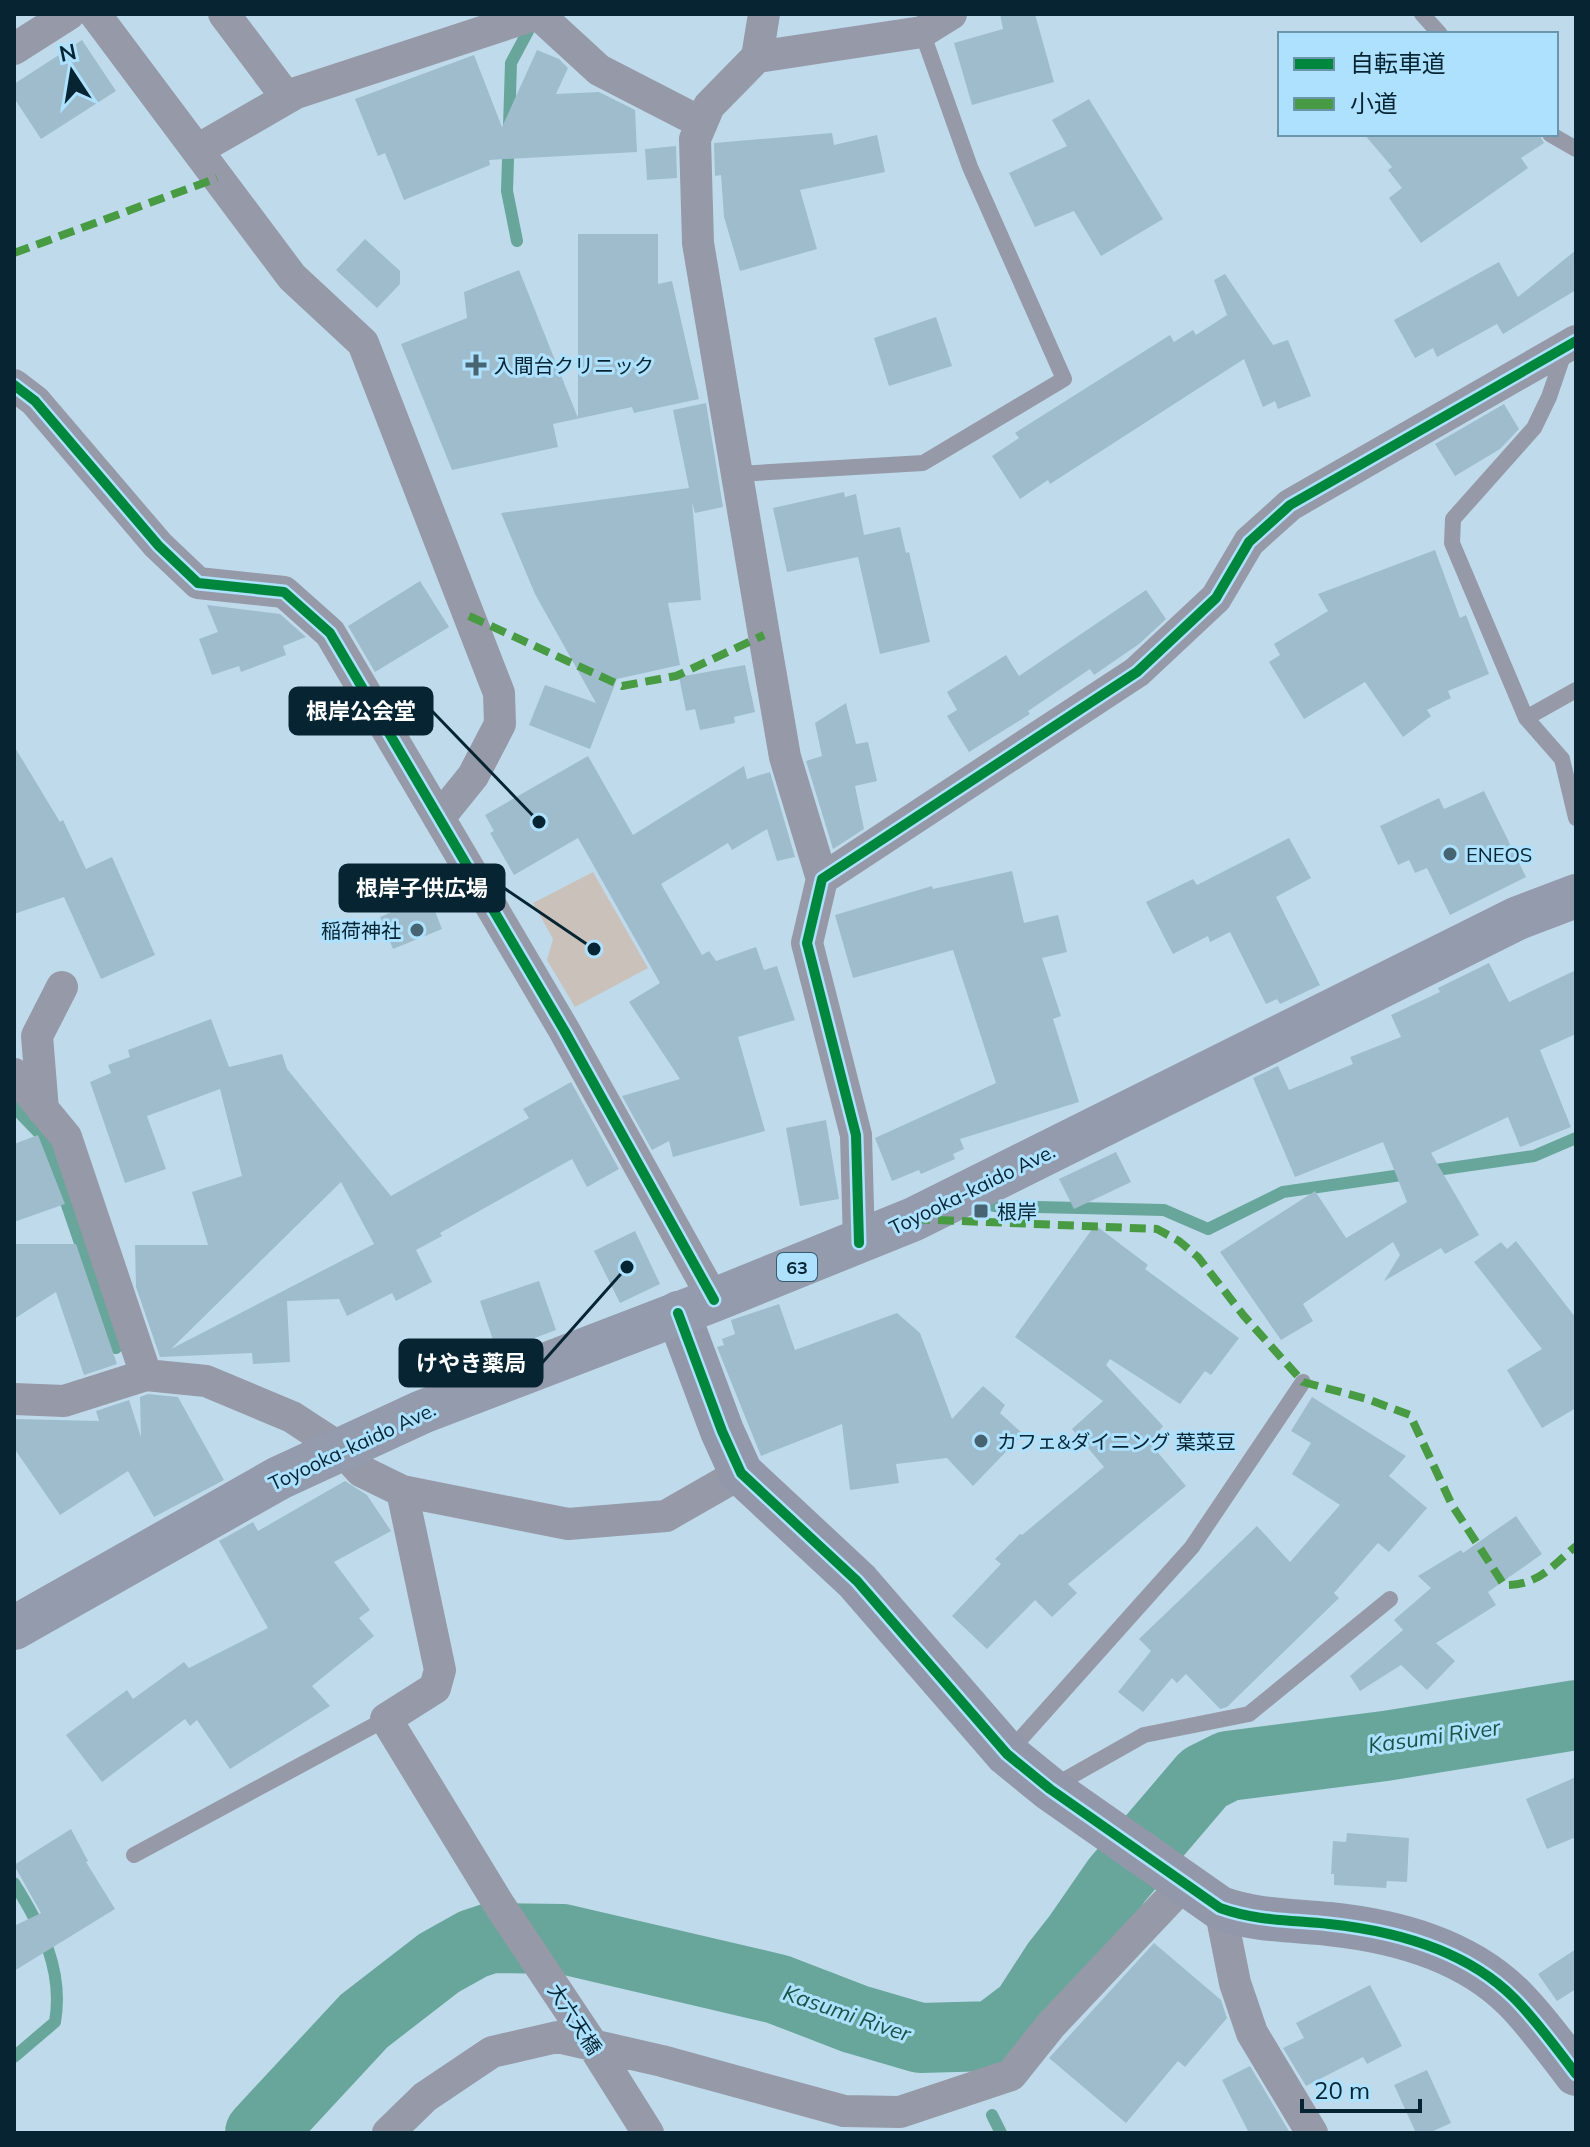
<svg xmlns="http://www.w3.org/2000/svg" width="1590" height="2147" font-family="Mulish,'Noto Sans JP',sans-serif">
  <rect width="100%" height="100%" fill="#bfdbeb"/>
  <path fill="#cac1bb" d="M593,872L648,968L575,1007L547,960L553,939L533,903Z"/>
  <g fill="none" stroke-linecap="round" stroke-linejoin="round">
    <path stroke="#68a69b" stroke-width="12" d="M517,241L507,191L511,63L534,20
      M14,1107L44,1138L116,1348
      M994,1206L1164,1210L1208,1229L1283,1192L1534,1156L1576,1138
      M14,1883C41,1926 64,1970 55,2022L14,2057
      M955,2038L964,2057
      M992,2115L1001,2133"/>
    <path stroke="#68a69b" stroke-width="70" d="M260,2133L364,2021L439,1963L473,1944L491,1938L563,1939L777,1989L855,2019L920,2038L993,2036L1026,2011L1057,1963L1079,1935L1117,1880L1204,1778L1228,1766L1385,1746L1576,1715"/>
  </g>
  <path fill="#9ebccc" fill-rule="evenodd" d="M1000,14H1035L1054,82L972,105L954,43L1003,29Z
    M82,40L116,91L41,139L14,98V84Z
    M537,50L559,59L568,68L556,94L599,92L635,110L637,152L489,160L490,165L404,200L385,153L378,156L355,99L474,55L502,127Z
    M1089,99L1163,219L1101,256L1074,211L1035,227L1009,173L1067,146L1052,120Z
    M832,133L834,145L877,135L885,172L800,190L817,249L740,271L724,217L721,175L715,176L714,143Z
    M1364,134H1539L1544,143L1521,158L1528,168L1421,243L1389,198L1402,188L1388,170L1392,167Z
    M676,146L677,178L647,180L645,149Z
    M578,234H658V284L672,281L699,399L634,413L632,407L553,424L558,447L452,470L401,344L467,318L464,292L519,270L578,418Z
    M365,239L400,271V284L377,308L336,270Z
    M1576,250V290L1503,334L1497,324L1437,357L1433,348L1415,358L1394,320L1499,262L1518,297Z
    M1225,274L1273,345L1288,340L1311,396L1278,409L1275,401L1263,407L1244,359L1050,484L1048,480L1020,499L992,456L1019,438L1015,433L1170,335L1174,342L1193,330L1196,335L1227,315L1214,280Z
    M936,317L952,366L889,386L874,338Z
    M706,403L723,507L695,513L692,502L701,600L668,603L680,665L617,679L590,749L529,725L545,685L596,703L535,594L501,513L689,488L673,410Z
    M1504,404L1519,429L1500,449L1455,476L1435,444Z
    M844,492L845,497L856,494L864,535L900,527L906,553L909,552L930,642L880,654L858,557L787,572L773,508Z
    M1435,550L1460,618L1466,615L1489,674L1448,691L1451,698L1427,710L1431,716L1403,737L1365,682L1304,719L1269,662L1280,655L1274,644L1328,611L1318,594Z
    M420,581L449,627L375,672L348,626Z
    M1146,590L1166,619L1139,644L1094,675L1090,669L1028,711L1030,714L969,752L947,716L957,710L947,692L1006,655L1019,676Z
    M207,605L280,614L306,637L283,646L286,655L241,672L239,666L212,675L199,639L218,632Z
    M745,665L755,712L734,717L735,723L700,730L695,709L686,711L679,677Z
    M846,703L856,744L868,742L877,781L855,786L864,829L833,849L806,761L822,756L815,723Z
    M14,746L60,822L63,820L86,869L112,857L155,955L101,979L64,897L14,914Z
    M588,756L633,835L744,766L747,779L770,772L795,857L777,861L767,829L732,850L728,843L661,884L702,955L709,951L716,961L756,947L764,970L777,966L795,1020L738,1037L765,1131L673,1157L669,1141L652,1150L622,1096L680,1079L629,1002L660,983L578,838L514,875L490,833L494,831L485,815Z
    M1484,791L1526,877L1450,915L1427,868L1415,873L1409,860L1398,865L1380,826L1439,798L1444,809Z
    M1289,838L1311,878L1276,897L1320,985L1280,1004L1277,999L1266,1004L1230,932L1210,942L1208,936L1173,954L1146,902L1193,879L1197,885Z
    M1012,871L1024,923L1058,915L1067,952L1042,958L1061,1016L1053,1019L1079,1102L960,1139L964,1149L953,1154L955,1159L921,1174L919,1170L892,1181L875,1138L996,1083L953,950L853,978L835,915L932,886L933,889Z
    M429,896L442,929L393,949L380,917Z
    M1489,963L1509,1002L1576,970V1034L1540,1050L1571,1127L1520,1147L1508,1117L1431,1153L1479,1235L1445,1254L1441,1248L1384,1281L1400,1255L1393,1242L1303,1304L1313,1321L1281,1340L1220,1252L1315,1191L1346,1238L1407,1202L1383,1142L1295,1177L1253,1078L1278,1066L1289,1090L1353,1064L1350,1057L1401,1037L1391,1015L1440,992L1438,988Z
    M211,1019L229,1067L282,1054L287,1069L391,1196L529,1118L523,1109L571,1082L619,1169L587,1187L572,1159L440,1233L442,1236L416,1250L432,1282L396,1301L392,1293L347,1316L339,1299L287,1301L290,1362L253,1364L252,1353L160,1357L136,1287L135,1245H208L192,1192L242,1176L220,1089L147,1116L166,1169L125,1183L90,1082L111,1073L108,1065L130,1057L128,1050ZM341,1182L374,1244L171,1349Z
    M826,1120L839,1199L800,1206L786,1128Z
    M38,1135L65,1204L14,1222V1144Z
    M1116,1152L1131,1182L1074,1209L1059,1179Z
    M1095,1225L1148,1265L1145,1269L1239,1338L1211,1375L1205,1371L1180,1404L1110,1359L1106,1365L1163,1426L1150,1443L1186,1486L1068,1584L1077,1593L1052,1617L1035,1600L987,1649L952,1616L1001,1564L995,1559L1020,1534L1022,1535L1104,1467L1072,1429L1103,1401L1015,1337Z
    M635,1231L660,1284L620,1303L594,1251Z
    M1516,1241L1576,1318V1408L1542,1428L1507,1370L1542,1349L1474,1262L1501,1242L1507,1249Z
    M14,1244H76L117,1364L84,1375L56,1292L14,1319Z
    M539,1281L556,1330L497,1352L480,1301Z
    M779,1304L795,1350L897,1313L920,1333L952,1419L983,1386L1005,1405L1000,1413L1023,1434L973,1486L947,1458L896,1464L899,1483L850,1490L842,1424L761,1456L717,1347L724,1345L722,1339L735,1334L731,1320Z
    M148,1394L178,1397L224,1480L154,1517L128,1471L60,1515L16,1451L15,1419L99,1421L96,1411L129,1400L141,1437L140,1397Z
    M1312,1397L1406,1456L1389,1476L1427,1508L1389,1552L1378,1543L1334,1593L1339,1598L1227,1707L1220,1709L1186,1674L1177,1683L1172,1678L1143,1712L1118,1692L1151,1651L1139,1639L1257,1526L1290,1562L1340,1505L1292,1474L1311,1443L1291,1431Z
    M345,1481L367,1495L391,1531L334,1562L370,1610L359,1618L374,1636L312,1686L330,1706L230,1769L197,1720L190,1726L185,1719L102,1782L66,1735L127,1690L133,1699L184,1662L189,1668L268,1628L219,1541L253,1522L258,1531Z
    M1516,1516L1542,1554L1488,1592L1496,1605L1436,1643L1455,1661L1427,1690L1401,1665L1360,1691L1350,1676L1403,1630L1394,1620L1431,1588L1418,1576L1461,1550L1463,1553Z
    M1576,1777V1837L1547,1849L1526,1799Z
    M71,1829L88,1861L86,1862L115,1909L14,1971V1926L41,1913L14,1865Z
    M1347,1833L1409,1838L1407,1882L1387,1881L1386,1888L1334,1885V1874H1331L1333,1841L1346,1842Z
    M1154,1943L1221,2000L1227,2018L1185,2067L1178,2061L1126,2123L1049,2058Z
    M1576,1949V1989L1557,2001L1538,1974Z
    M1370,1985L1402,2046L1367,2064L1363,2057L1306,2086L1283,2048L1304,2038L1296,2023Z
    M1250,2066L1290,2133H1249L1222,2080Z
    M1427,2070L1451,2123L1429,2133H1416L1394,2085Z"/>
  <g fill="none" stroke-linecap="round" stroke-linejoin="round">
    <path stroke="#9699a8" stroke-width="16" d="M1422,14L1440,34
      M1550,134L1576,149
      M1565,350L1549,397L1534,428L1453,519L1452,543L1526,718L1562,759L1576,818
      M737,474L923,463L1064,379L970,167L922,32
      M1526,718L1576,690
      M1008,1753L1192,1547L1303,1382
      M1052,1787L1144,1735L1249,1714L1390,1599
      M134,1855L386,1719"/>
    <path stroke="#9699a8" stroke-width="32" d="M95,14L292,277L363,343L499,693L500,724L473,776L439,818
      M224,14L287,98
      M538,14L599,70L702,123
      M14,49L69,14
      M757,57L764,14
      M197,150L296,93L537,14
      M14,385L35,401L158,545L198,583L284,592L330,633L564,1030L714,1300
      M822,879L785,757L764,635L698,243L695,139L709,106L757,57L922,32L951,14
      M14,1074L66,1137L146,1375
      M43,1110L37,1036L62,987
      M859,1243L856,1135L807,943L822,879L1137,672L1216,598L1249,542L1290,505L1576,341
      M14,1399L64,1401L146,1375L206,1381L292,1417L341,1449L361,1471L402,1491L568,1524L666,1516L741,1473
      M402,1491L440,1670L435,1688L386,1719L500,1906L594,2047L648,2133
      M1220,1908L1235,1983L1252,2033L1312,2133
      M388,2133L425,2097L492,2052L557,2037L662,2061L844,2111L900,2112L1011,2075L1051,2025L1184,1884"/>
    <path stroke="#9298a9" stroke-width="44" d="M678,1313L722,1431L741,1473L857,1581L1007,1754L1050,1789L1220,1908C1256,1921 1291,1920 1329,1924C1395,1931 1465,1949 1514,1998C1537,2021 1556,2048 1576,2074"/>
    <path stroke="#939bad" stroke-width="44" d="M14,1628L279,1478L422,1412L714,1300L914,1219L1518,918L1576,896"/>
    <path stroke="#489b43" stroke-width="8" stroke-dasharray="16 8" stroke-linecap="butt" d="M14,253L217,178
      M469,616L622,686L676,676L764,635
      M914,1219L1157,1229L1179,1241L1198,1257L1244,1316L1303,1382L1367,1399L1410,1415L1452,1505L1504,1585C1538,1586 1552,1566 1576,1546"/>
    <g stroke="#ade1fd" stroke-width="15">
      <path id="cycleway" d="M14,385L35,401L158,545L198,583L284,592L330,633L564,1030L714,1300
        M859,1243L856,1135L807,943L822,879L1137,672L1216,598L1249,542L1290,505L1576,341
        M678,1313L722,1431L741,1473L857,1581L1007,1754L1050,1789L1220,1908C1256,1921 1291,1920 1329,1924C1395,1931 1465,1949 1514,1998C1537,2021 1556,2048 1576,2074"/>
    </g>
    <use href="#cycleway" stroke="#00873e" stroke-width="10"/>
  </g>
  <g fill="#476473" stroke="#ade1fd" stroke-width="3">
    <path d="M472 353h8v8h8v8h-8v8h-8v-8h-8v-8h8z"/>
    <circle cx="1450" cy="854" r="8"/>
    <circle cx="417" cy="930" r="8"/>
    <rect x="973" y="1203" width="16" height="16" rx="4"/>
    <circle cx="981" cy="1441" r="8"/>
  </g>
  <g text-anchor="middle" dominant-baseline="central" stroke-width="6" stroke-linejoin="round" paint-order="stroke">
    <rect fill="#ade1fd" stroke="#385d6f" stroke-width="2" x="777" y="1253" width="40" height="28" rx="6"/>
    <g font-size="18" font-weight="bold" fill="#062432">
      <text x="797" y="1267">63</text>
    </g>
    <g font-size="20" fill="#062432" stroke="#ade1fd" text-anchor="start">
      <text x="494" y="365">入間台クリニック</text>
      <text x="1466" y="854">ENEOS</text>
      <text x="401" y="930" text-anchor="end">稲荷神社</text>
      <text x="997" y="1211">根岸</text>
      <text x="997" y="1441">カフェ&amp;ダイニング 葉菜豆</text>
    </g>
    <g font-size="20" fill="#062432" stroke="#ade1fd">
      <text transform="translate(972 1189) rotate(-26)">Toyooka-kaido Ave.</text>
      <text transform="translate(352 1446) rotate(-25)">Toyooka-kaido Ave.</text>
      <text transform="translate(575 2019) rotate(57)">大六天橋</text>
    </g>
    <g font-size="22" font-style="italic" fill="#165444" stroke="#ade1fd">
      <text transform="translate(1434 1736) rotate(-8)">Kasumi River</text>
      <text transform="translate(847 2013) rotate(19)">Kasumi River</text>
    </g>
  </g>
  <path fill="none" stroke="#062432" stroke-width="3" d="M539 822L432 711M594 949L504 888M627 1267L542 1363"/>
  <g fill="#062432" stroke="#ade1fd" stroke-width="3">
    <circle cx="539" cy="822" r="8"/>
    <circle cx="594" cy="949" r="8"/>
    <circle cx="627" cy="1267" r="8"/>
  </g>
  <g fill="#062432" stroke="#062432" stroke-width="3">
    <rect x="290" y="688" width="142" height="46" rx="8"/>
    <rect x="340" y="865" width="164" height="46" rx="8"/>
    <rect x="400" y="1340" width="142" height="46" rx="8"/>
  </g>
  <g font-size="22" text-anchor="middle" font-weight="bold" fill="#fff">
    <text x="361" y="719">根岸公会堂</text>
    <text x="422" y="896">根岸子供広場</text>
    <text x="471" y="1371">けやき薬局</text>
  </g>
  <rect width="1590" height="2147" fill="none" stroke="#062432" stroke-width="32"/>
  <rect x="1278" y="32" width="280" height="104" fill="#ade1fd" stroke="#6a95ac" stroke-width="2"/>
  <rect x="1294" y="58" width="40" height="12" fill="#00873e" stroke="#6a95ac" stroke-width="2"/>
  <text x="1350" y="72" font-size="24" fill="#062432">自転車道</text>
  <rect x="1294" y="98" width="40" height="12" fill="#489b43" stroke="#6a95ac" stroke-width="2"/>
  <text x="1350" y="112" font-size="24" fill="#062432">小道</text>
  <g transform="translate(72 72) rotate(348)" stroke="#ade1fd" stroke-width="6" paint-order="stroke">
  <path d="M0-6L14 30L0 20L-14 30Z" fill="#062432"/>
  <text y="-12" font-size="22" font-weight="bold" text-anchor="middle" fill="#062432">N</text>
  </g>
  <path d="M1302 2099v12h118v-12" fill="none" stroke="#062432" stroke-width="4"/>
  <text x="1314" y="2099" font-size="24" fill="#062432" stroke="#ade1fd" stroke-width="6" paint-order="stroke">20 m</text>
</svg>
